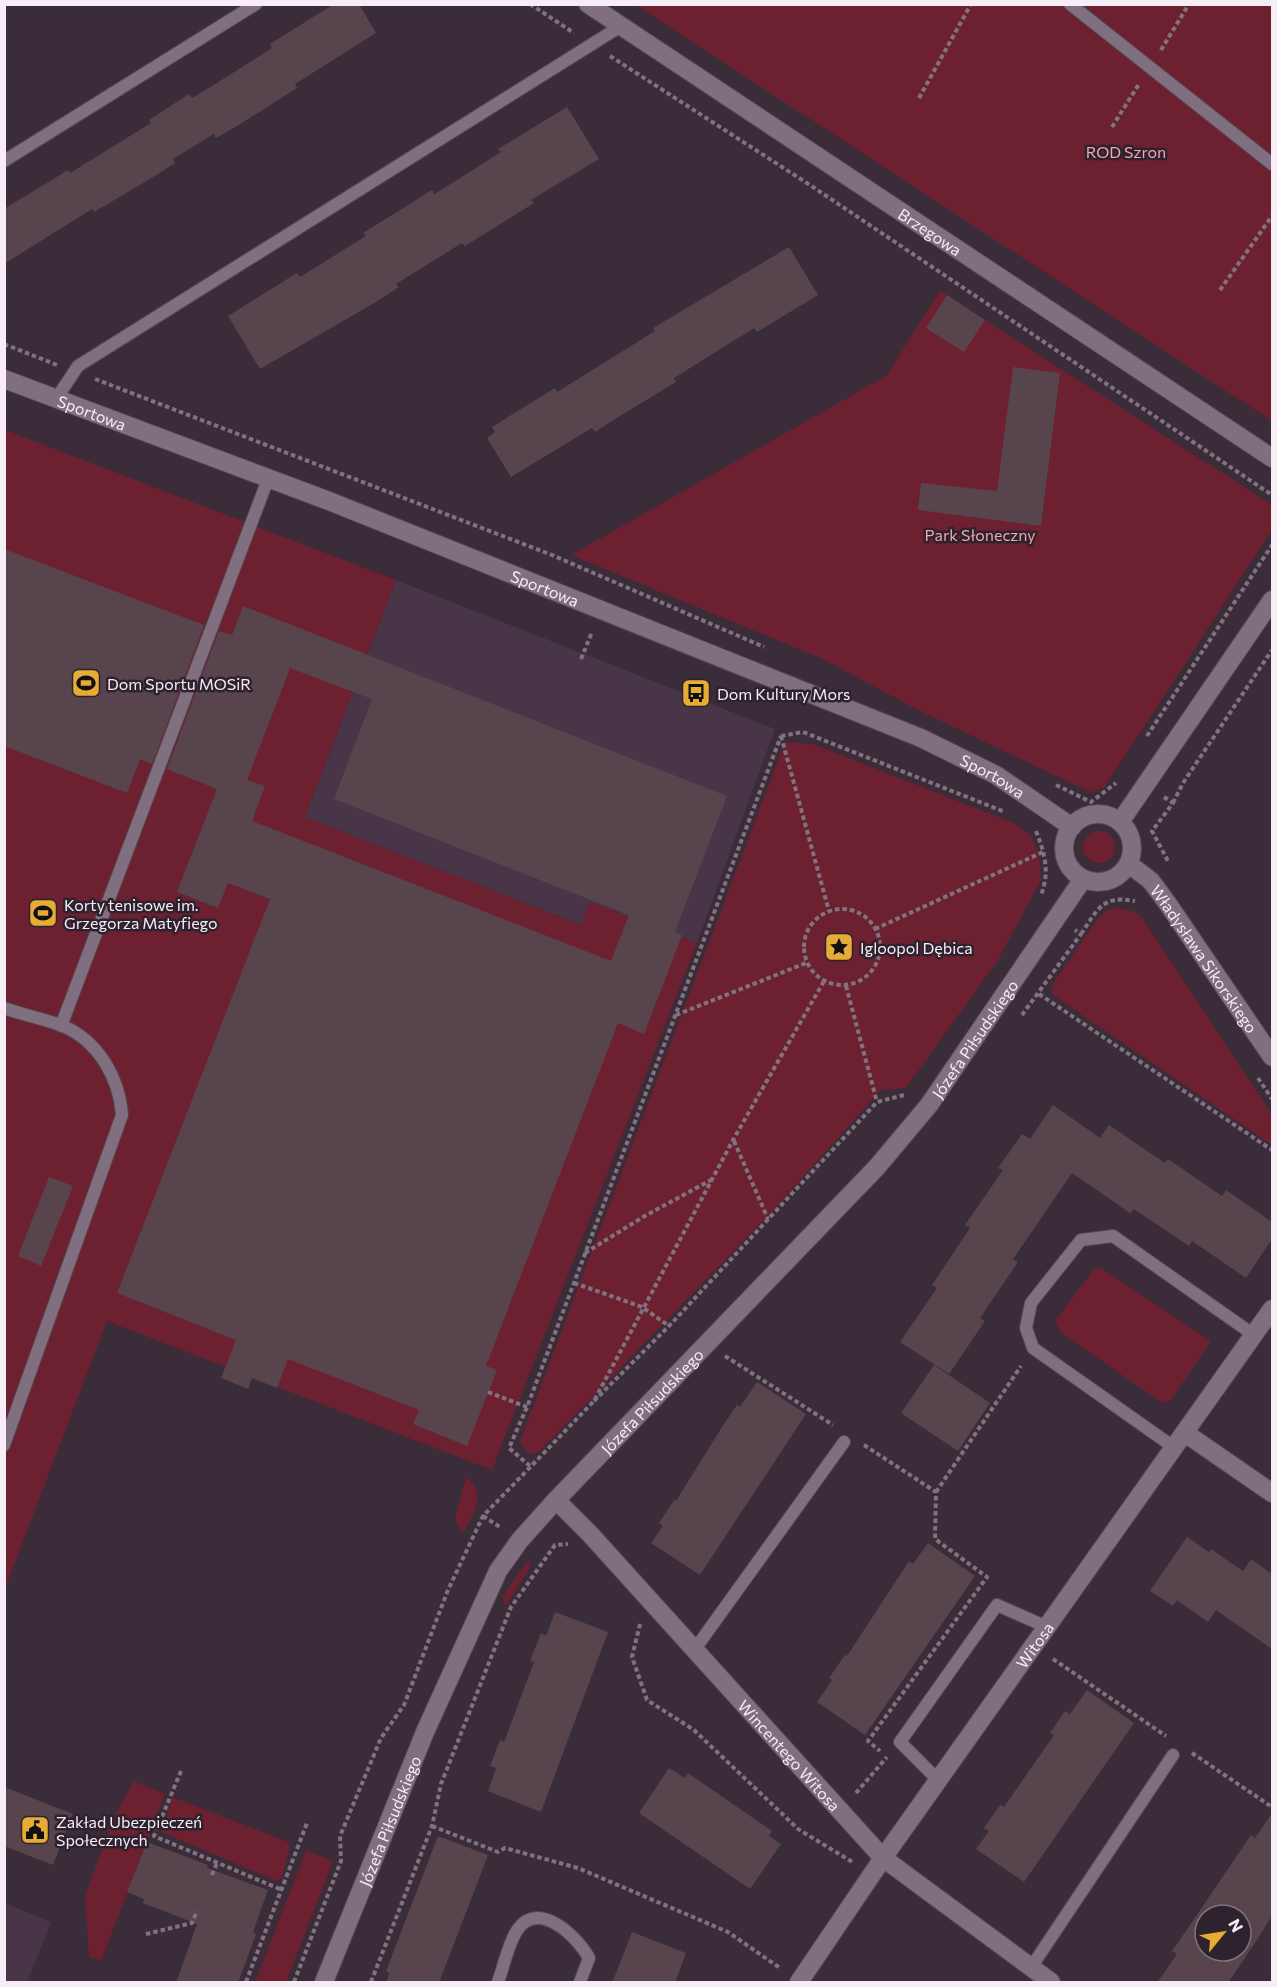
<svg xmlns="http://www.w3.org/2000/svg" width="1277" height="1987" font-family="Commissioner,sans-serif">
  <rect width="100%" height="100%" fill="#3a2c39"/>
  <path fill="#483547" d="M396,580L775,729L697,943L590,902L582,925L305,817Z
    M5,1903L51,1922L27,1982H5Z"/>
  <path fill="#6d2130" d="M636,5H1272V421Z
    M940,291L1272,505V530L1104,788L1090,792L918,710L823,659L571,555L886,376Z
    M5,430L396,580L305,817L581,925L590,902L697,943L492,1470L107,1321L5,1589Z
    M785,742L813,744L1016,824L1030,835L1039,853L1041,880L998,960L906,1088L881,1090L767,1217L538,1453L528,1454L520,1441Z
    M1083 847a16 16 0 1 1 32 0a16 16 0 1 1-32 0Z
    M1116,907L1135,912L1143,919L1272,1115V1145L1053,995L1052,985L1096,921L1105,912Z
    M1101,1268L1211,1341L1171,1400L1163,1403L1061,1333L1055,1321L1093,1270Z
    M466,1477C488,1494 473,1516 462,1534L455,1518Z
    M528,1560L531,1566L505,1607L503,1596Z
    M134,1781L165,1794L101,1961L89,1957L85,1896L115,1815Z
    M173,1797L288,1842L290,1849L281,1879L277,1881L161,1832Z
    M306,1851L333,1861L286,1982H255Z"/>
  <path fill="#58444d" fill-rule="evenodd" d="M334,4H359L376,33L295,84L297,88L237,126L216,138L214,134L173,159L175,163L155,176L94,212L92,209L4,264V209L68,170L70,173L130,136L151,123L149,120L189,94L192,98L212,86L272,48L270,44Z
    M567,107L599,159L531,200L534,203L465,246L462,243L396,284L399,287L376,302L260,369L228,316L297,273L300,277L366,236L363,233L432,190L434,194L457,180L501,152L498,149Z
    M789,247L818,295L757,332L754,328L674,378L676,382L615,419L595,432L592,428L511,477L487,438L495,432L492,427L555,388L557,392L655,331L653,328Z
    M947,295L985,320L964,352L926,328Z
    M1013,367L1060,373L1041,526L918,510L921,483L997,491Z
    M4,549L204,625L152,764L140,759L127,793L4,746Z
    M243,606L727,796L675,932L682,935L644,1034L618,1023L486,1366L497,1370L467,1446L413,1424L419,1410L288,1359L277,1388L252,1378L248,1389L221,1378L236,1340L117,1293L270,899L228,883L218,908L177,892L217,789L167,769L219,631L232,635ZM290,668L372,699L334,799L629,915L611,961L252,821L265,786L247,780Z
    M1053,1105L1100,1138L1109,1125L1165,1163L1168,1159L1222,1196L1226,1190L1272,1222V1239L1246,1278L1192,1241L1189,1246L1134,1209L1130,1213L1072,1173L1013,1259L1018,1262L980,1318L985,1321L949,1374L900,1342L937,1288L932,1285L970,1228L965,1225L1003,1170L998,1168L1022,1134L1030,1139Z
    M49,1177L73,1186L41,1266L18,1256Z
    M934,1365L990,1403L958,1451L901,1413Z
    M757,1382L806,1414L700,1575L651,1543L663,1526L659,1523L674,1500L676,1501L722,1427L737,1405L740,1407Z
    M1187,1537L1209,1552L1211,1549L1243,1571L1251,1559L1272,1574V1649L1216,1610L1208,1622L1177,1600L1173,1606L1150,1591Z
    M928,1543L975,1576L865,1735L817,1702L832,1680L829,1678L845,1655L847,1656L909,1561L913,1564Z
    M555,1612L608,1632L541,1812L488,1791L496,1768L490,1766L500,1740L504,1742L534,1662L530,1661L541,1633L546,1636Z
    M1087,1690L1134,1723L1024,1882L976,1849L989,1831L984,1828L1000,1805L1004,1807L1054,1735L1050,1733L1065,1711L1070,1714Z
    M669,1768L685,1778L688,1773L772,1831L769,1836L781,1844L750,1889L639,1813Z
    M4,1787L73,1814L53,1865L4,1846Z
    M1272,1813V1916L1255,1943L1228,1983H1157L1177,1954L1172,1951L1188,1928L1251,1835L1255,1838ZM1205,1915H1241V1951H1205Z
    M438,1836L488,1855L439,1983H386L389,1973L386,1971Z
    M147,1842L208,1865L207,1868L268,1890L253,1932L256,1934L238,1983H176L197,1924L143,1903L144,1899L127,1892Z
    M632,1932L686,1953L675,1983H612Z"/>
  <g fill="none" stroke-linecap="round" stroke-linejoin="round">
    <g stroke="#544853" stroke-width="14">
      <path id="lane" d="M1070,4L1272,164
        M4,161L256,4
        M56,399L78,366L621,26
        M4,1008C23,1015 45,1019 63,1026C98,1041 119,1077 122,1115L4,1445
        M61,1026L268,479
        M1175,1448L1033,1348L1026,1328L1031,1303L1081,1240L1113,1236L1254,1335
        M695,1649L844,1442
        M938,1780L900,1742L997,1605L1047,1627
        M1030,1969L1173,1755
        M498,1982C504,1966 508,1943 518,1929C540,1899 578,1938 589,1958L580,1982"/>
    </g>
    <g stroke="#544853" stroke-width="20">
      <g id="street">
        <path id="s1" d="M588,4L1272,458"/>
        <path id="s2" d="M4,379L329,501L921,738L996,775L1072,827"/>
        <circle cx="1098" cy="848" r="34"/>
        <path d="M1120,822L1272,600"/>
        <path id="s3" d="M1129,864L1151,881L1168,904L1272,1057"/>
        <path d="M1185,1433L1272,1493"/>
        <path id="s4" d="M556,1500L590,1534L883,1858L1051,1982"/>
        <path id="s5" d="M324,1982L425,1732L498,1571L520,1540L556,1500L877,1167L929,1105L1083,879"/>
        <path id="s6" d="M799,1982L883,1858L1272,1309"/>
      </g>
    </g>
    <path stroke="#80737f" stroke-width="4" stroke-dasharray="4.5 3" stroke-linecap="butt" d="M530,4L574,33
      M1161,50L1189,4
      M610,56L813,187L1272,495
      M919,98L971,4
      M1112,127L1139,84
      M1220,290L1272,216
      M4,344L57,365
      M95,379L552,555L764,647
      M581,659L592,632
      M781,736L803,732L1005,812
      M781,736L829,911
      M1147,736L1272,545
      M1056,785L1091,802L1116,783
      M1164,797L1173,803L1152,831L1169,863
      M1173,803L1183,783L1272,650
      M1036,831C1045,854 1050,872 1041,895
      M804 947a38 38 0 1 1 76 0a38 38 0 1 1-76 0Z
      M875,929L1043,852
      M1081,934C1098,909 1102,895 1135,901
      M846,986L877,1102
      M1039,994L1272,1150
      M676,1015L806,963
      M1022,1015L1081,934L1075,930
      M1258,1078L1272,1099
      M734,1141L768,1219
      M585,1253L643,1217L711,1180
      M574,1283L642,1307L669,1326
      M725,1356L833,1425
      M488,1392L527,1407
      M594,1401L669,1326L877,1102L904,1095
      M864,1445L936,1492L935,1539L987,1577L868,1741L880,1751
      M530,1466L509,1448L527,1407L781,736
      M936,1492L1021,1366
      M483,1516L500,1527
      M640,1624L632,1657L647,1700L694,1730L798,1829L854,1863
      M1053,1659L1166,1736
      M1192,1753L1272,1807
      M181,1771L154,1836L282,1890
      M856,1793L887,1757
      M432,1826L498,1852L505,1848L578,1868L728,1932L780,1968
      M212,1875L217,1863
      M146,1934L192,1923L197,1911
      M246,1982L307,1823
      M294,1982L341,1861L340,1836L381,1738L404,1705L448,1590L483,1516L594,1401L733,1140L824,981
      M371,1982L432,1826L441,1784L511,1607L555,1545L568,1544"/>
    <use href="#lane" stroke="#7f6f7f" stroke-width="12"/>
    <use href="#street" stroke="#7f6f7f" stroke-width="18"/>
  </g>
  <defs>
    <g id="stadium-square" transform="scale(1.5)"><rect x="-9" y="-9" width="18" height="18" rx="4" fill="#e7ac36" stroke="#2f222f"/><path d="M0-5a6.5 5 0 1 0 0 10a6.5 5 0 1 0 0-10ZM-3.5-1.8h7v3.6h-7Z" fill="#111"/></g>
    <g id="bus-square" transform="scale(1.5)"><rect x="-9" y="-9" width="18" height="18" rx="4" fill="#e7ac36" stroke="#2f222f"/><path d="M-5-6H5V4H4V6H2V4H-2V6H-4V4H-5ZM-3.5-4V0h7V-4ZM-3.5 1.2v1.5H-2V1.2ZM2 1.2v1.5H3.5V1.2Z" fill="#111"/></g>
    <g id="sight-square" transform="scale(1.5)"><rect x="-9" y="-9" width="18" height="18" rx="4" fill="#e7ac36" stroke="#2f222f"/><path d="M0-6L1.8-2.2L6-1.7L2.9 1.2L3.7 5.4L0 3.3L-3.7 5.4L-2.9 1.2L-6-1.7L-1.8-2.2Z" fill="#111"/></g>
    <g id="civic-square" transform="scale(1.5)"><rect x="-9" y="-9" width="18" height="18" rx="4" fill="#e7ac36" stroke="#2f222f"/><path d="M-.6-6.5H3V-4.5H.6V-3L4-1V1h2V6H-6V1h2V-1L-.6-3ZM-1.2 2.5V6h2.4V2.5Z" fill="#111"/></g>
  </defs>
  <g fill-rule="evenodd">
    <use href="#stadium-square" x="86" y="683"/>
    <use href="#bus-square" x="696" y="693"/>
    <use href="#stadium-square" x="43" y="913"/>
    <use href="#sight-square" x="839" y="947"/>
    <use href="#civic-square" x="35" y="1830"/>
  </g>
  <g text-anchor="middle" dominant-baseline="central" stroke-width="5" stroke-linejoin="round" paint-order="stroke">
    <g font-size="16" fill="#f2a6ae" stroke="#2f222f">
      <text x="1126" y="151">ROD Szron</text>
      <text x="980" y="534">Park Słoneczny</text>
    </g>
    <g font-size="16" fill="#f7edf6" stroke="#2f222f">
      <text stroke="none"><textPath href="#s1" startOffset="411">Brzegowa</textPath></text>
      <text stroke="none"><textPath href="#s2" startOffset="94">Sportowa</textPath></text>
      <text stroke="none"><textPath href="#s2" startOffset="580">Sportowa</textPath></text>
      <text stroke="none"><textPath href="#s2" startOffset="1066">Sportowa</textPath></text>
      <text stroke="none"><textPath href="#s3" startOffset="122">Władysława Sikorskiego</textPath></text>
      <text stroke="none"><textPath href="#s5" startOffset="1162">Józefa Piłsudskiego</textPath></text>
      <text stroke="none"><textPath href="#s5" startOffset="676">Józefa Piłsudskiego</textPath></text>
      <text stroke="none"><textPath href="#s6" startOffset="411">Witosa</textPath></text>
      <text stroke="none"><textPath href="#s4" startOffset="346">Wincentego Witosa</textPath></text>
      <text stroke="none"><textPath href="#s5" startOffset="174">Józefa Piłsudskiego</textPath></text>
    </g>
    <g font-size="16" fill="#f7edf6" stroke="#2f222f" text-anchor="start">
      <text x="107" y="683">Dom Sportu MOSiR</text>
      <text x="717" y="693">Dom Kultury Mors</text>
      <text x="64" y="904">Korty tenisowe im.<tspan x="64" dy="18">Grzegorza Matyfiego</tspan></text>
      <text x="860" y="947">Igloopol Dębica</text>
      <text x="56" y="1821">Zakład Ubezpieczeń<tspan x="56" dy="18">Społecznych</tspan></text>
    </g>
  </g>
  <rect width="1277" height="1987" fill="none" stroke="#f7edf6" stroke-width="12"/>
  <g transform="translate(1223 1933) rotate(60)"><circle r="28" fill="#2f222f" stroke="#7f737f" stroke-width="1.5"/>
  <path d="M0-4.5L10 22L0 15L-10 22Z" fill="#e7ac36"/>
  <text y="-9" font-size="16" font-weight="bold" text-anchor="middle" fill="#f7edf6">N</text>
  </g>
</svg>
